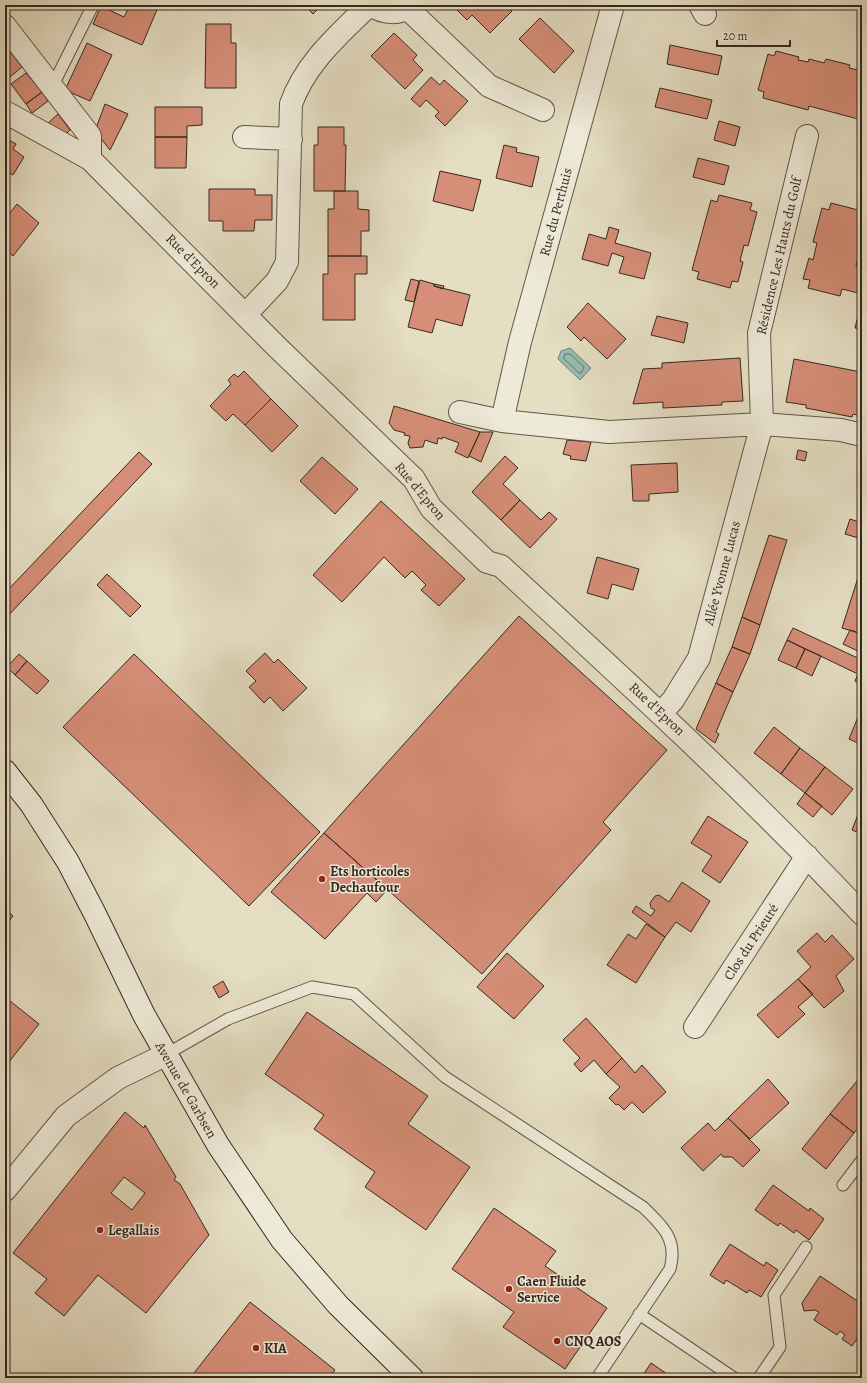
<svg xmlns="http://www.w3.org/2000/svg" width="867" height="1383" font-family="Alegreya,serif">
  <rect width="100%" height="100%" fill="#e5dec3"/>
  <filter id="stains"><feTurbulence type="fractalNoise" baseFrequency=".005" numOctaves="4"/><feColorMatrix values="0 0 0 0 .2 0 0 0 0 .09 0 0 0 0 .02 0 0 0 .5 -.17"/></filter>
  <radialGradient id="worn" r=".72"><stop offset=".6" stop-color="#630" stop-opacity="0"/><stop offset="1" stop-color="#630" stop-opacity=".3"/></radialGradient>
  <path fill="#96bcb1" stroke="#708177" d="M570,348L591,368L580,380L558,359L561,351Z"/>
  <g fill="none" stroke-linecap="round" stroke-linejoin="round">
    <path stroke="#667268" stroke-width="1" d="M565,354H570L584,367L581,373H579L564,359Z"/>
  </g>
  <path fill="#d68e78" stroke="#37281f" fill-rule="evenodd" d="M130,5H159L142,45L93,24L101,6L124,17Z
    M304,5H322L313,14Z
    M458,5H506L512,11L490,33L472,15L467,20L455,8Z
    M540,18L574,51L554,73L519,39Z
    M206,24H231V43H236V88H205Z
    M394,33L417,55L413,60L423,70L405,89L371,56Z
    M87,43L112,55L90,101L65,90Z
    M5,45L22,67L5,81Z
    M670,45L722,56L718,75L667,64Z
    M776,51L799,57L798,60L808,62L809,59L824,63L826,59L850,65L849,68L858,70L859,68H862V120L809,106L808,110L763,98L764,92L758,90L768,54L774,56Z
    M26,73L42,92L26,104L11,84Z
    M431,77L440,85L444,80L468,101L445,126L435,116L439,112L426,100L420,107L411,99Z
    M660,88L712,100L707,119L655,107Z
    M42,92L48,101L32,113L26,104Z
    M105,104L128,114L110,150L95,131Z
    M155,107H202V125L187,126V137H155Z
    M58,114L70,130L65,135L47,124Z
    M719,121L740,127L735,146L714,140Z
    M318,127H344V145H346L345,191H314V145H318Z
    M155,137H187L186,168H155Z
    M5,138L16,144L13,149L24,157L13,175L5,170Z
    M504,145L517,148L516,152L539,157L532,187L496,178Z
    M698,158L729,166L724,185L693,177Z
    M440,171L481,180L473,211L433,201Z
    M209,189H255V195H272V220H255L254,231H223V221H209Z
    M334,191H358V209L369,210V231H361V256H328V209H334Z
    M719,195L752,203L750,210L757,212L748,246L744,245L740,261L743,262L738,282L732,281L730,288L697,279L699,272L692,270L711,200L717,202Z
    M831,203L862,211V242L856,266L862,267V294L842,289L840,296L808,288L810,280L803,279L809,258L813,260L817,243L813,242L822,208L829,210Z
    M17,204L39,223L13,256L5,249V219Z
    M609,227L619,230L615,243L651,253L644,279L619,273L624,257L612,253L608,266L582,259L589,234L606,239Z
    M328,256H367V274H355V320H323V274H328Z
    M411,279L419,281L414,302L405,300Z
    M420,280L434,284V286L470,295L462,326L436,319L432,333L408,327Z
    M434,284L444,286L443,289L434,286Z
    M588,303L626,339L607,359L584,337L581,341L567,327Z
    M860,308L862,309V329L855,328Z
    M657,316L688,323L684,343L651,335Z
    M740,358L743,401L722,402V405L663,408V402L633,404L643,369L662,368V363Z
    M794,359L861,372L862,416L853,414L852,417L806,408V405L786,402Z
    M244,371L271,399L245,425L233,414L226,421L210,406L231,384L228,380L234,374L238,377Z
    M271,399L298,426L272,452L245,425Z
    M394,406L480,432L468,458L455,452L459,443L443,437L442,439L438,438L437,444L425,440L423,447L410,448L408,443L410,436L404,435L405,433L394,430L389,423Z
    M480,432H493L481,462L469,456Z
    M567,440L591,442L586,461L570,459L571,456L563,454Z
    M798,450L807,452L805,461L796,459Z
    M139,452L152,464L5,619V593Z
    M505,456L518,468L503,484L520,500L501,520L472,492Z
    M322,457L358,489L335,514L300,481Z
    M677,463L678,492L649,494V501H633L631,465Z
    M520,500L541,520L549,512L557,519L530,548L501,520Z
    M381,501L465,579L439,606L421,590L426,585L412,571L405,578L384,557L342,602L313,575Z
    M850,519L862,523V539L845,534Z
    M769,535L787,540L760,625L742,617Z
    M597,557L639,569L633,590L612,584L608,599L587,593Z
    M862,565V634L842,628Z
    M107,574L141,606L130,617L97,585Z
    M519,616L667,750L603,822L611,830L482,974L324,833Z
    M742,617L760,625L750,654L732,647Z
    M793,628L862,660V676L787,640Z
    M850,630L862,634V653L843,644Z
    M787,640L805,649L796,668L778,660Z
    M732,647L750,654L733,692L716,683Z
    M805,649L821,656L812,676L796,668Z
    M265,653L274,663L278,659L307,688L283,711L270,697L264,703L249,687L256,681L246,671Z
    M19,654L27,661L15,675L7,667Z
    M134,654L320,832L249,906L63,727Z
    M27,661L49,681L37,694L15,675Z
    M858,674L862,676V685L855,681Z
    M716,683L733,692L716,732L719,734L715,743L696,729Z
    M860,712L862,713V745L849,739Z
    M774,727L800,748L781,774L754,753Z
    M800,748L825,767L805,793L781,774Z
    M825,767L853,789L832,815L805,793Z
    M805,793L822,806L813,817L797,804Z
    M862,804V834L852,830Z
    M708,816L748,842L720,883L702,871L712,856L691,843Z
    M324,833L378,881L325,939L271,892Z
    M378,881L387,890L376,902L367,893Z
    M682,882L710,901L691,932L676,922L665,937L632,912L636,906L651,916L655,910L651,908L650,903L655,896L659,895L669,902Z
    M5,909L13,916L5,926Z
    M646,924L665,937L636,983L607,965L628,934L636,939Z
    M817,933L825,942L832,935L854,959L836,976L844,991L824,1008L798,979L811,967L797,951Z
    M507,953L544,986L514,1019L477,987Z
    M798,979L813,994L798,1007L805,1014L778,1038L757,1015Z
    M223,981L229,992L219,998L213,987Z
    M5,997L39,1024L5,1067Z
    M307,1012L428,1096L408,1124L470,1167L426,1230L365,1187L375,1172L314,1129L324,1115L265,1074Z
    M586,1018L622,1058L606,1074L594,1060L581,1072L574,1064L580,1058L563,1040Z
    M622,1058L635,1073L642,1065L666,1092L643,1113L632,1102L624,1110L618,1104L616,1105L609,1098L620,1087L606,1074Z
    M862,1074V1085L857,1081Z
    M768,1079L789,1103L750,1139L728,1118Z
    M857,1081L862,1085V1123L854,1133L830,1114Z
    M125,1112L144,1128L145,1125L176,1177L174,1180L180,1184L209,1235L146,1313L98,1275L64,1316L35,1293L47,1279L13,1253ZM124,1177L145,1193L132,1210L111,1193Z
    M830,1114L854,1133L826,1169L802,1149Z
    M728,1118L760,1150L743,1167L732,1157H723L721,1154L703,1171L681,1148L708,1123L715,1131Z
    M773,1185L809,1211L810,1208L824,1219L809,1240L796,1230L794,1233L780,1223L778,1226L755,1210Z
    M494,1208L556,1251L545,1266L607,1308L565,1369L503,1327L514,1312L452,1269Z
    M730,1244L764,1266L766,1262L778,1270L761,1297L749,1290L747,1293L726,1280L724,1284L710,1275Z
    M820,1276L862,1304V1332L852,1346L842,1339L845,1335L840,1331L837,1335L814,1320L819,1312L815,1310L804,1311L802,1303Z
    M250,1302L335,1370L329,1378H190Z
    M651,1363L673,1378H641Z"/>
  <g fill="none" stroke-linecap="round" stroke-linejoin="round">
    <g stroke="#625648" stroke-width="13">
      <path id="lane" d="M52,87L93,5
        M165,1055L228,1019L312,987L354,994L445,1077L643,1207C663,1226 678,1240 670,1269L597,1378
        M843,1185L862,1160
        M639,1314L734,1378
        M759,1378L780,1347L774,1295L806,1247"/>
    </g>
    <g stroke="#625648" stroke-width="24">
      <path id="street" d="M370,5C383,13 398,16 411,5
        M700,5L705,14
        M407,8L489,86L543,110
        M5,26L90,136V159
        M5,112L90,159L277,347L414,479L431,508L487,562L501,566C624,679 747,792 862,914
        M244,137L291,139
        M246,314L277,281L287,262L291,104C306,62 339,35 369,5
        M460,412L502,421L609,432L762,424L841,430L862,435
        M502,421L520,342L613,5
        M661,713L673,700L699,658L762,424L759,333L807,136
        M695,1027L807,856
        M5,1190L66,1116L118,1078L165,1055"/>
    </g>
    <g stroke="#37281f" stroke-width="24">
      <path id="secondary" d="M5,771L31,804L68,862L95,914L144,1015L218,1145L282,1240L338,1305L412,1378"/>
    </g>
    <use href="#lane" stroke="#eeead8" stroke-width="11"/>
    <use href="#street" stroke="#eeead8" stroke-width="22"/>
    <use href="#secondary" stroke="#eeead8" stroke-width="22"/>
  </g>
  <g fill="#8f2418" stroke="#eeead8" stroke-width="1.5">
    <circle cx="322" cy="879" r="4"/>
    <circle cx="100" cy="1230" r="4"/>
    <circle cx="509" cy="1289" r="4"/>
    <circle cx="557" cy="1341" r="4"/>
    <circle cx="256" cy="1348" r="4"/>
  </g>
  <g text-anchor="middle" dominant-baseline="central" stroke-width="3" stroke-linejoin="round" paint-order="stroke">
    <g font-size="14" fill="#37281f" stroke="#eeead8">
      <text transform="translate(556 212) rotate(-75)">Rue du Perthuis</text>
      <text transform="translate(779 256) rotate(-77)">Résidence Les Hauts du Golf</text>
      <text transform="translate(193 261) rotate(45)">Rue d'Epron</text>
      <text transform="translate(420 491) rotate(50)">Rue d'Epron</text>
      <text transform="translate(722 573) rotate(-75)">Allée Yvonne Lucas</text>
      <text transform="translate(657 709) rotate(43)">Rue d'Epron</text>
      <text transform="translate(751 942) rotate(-57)">Clos du Prieuré</text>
      <text transform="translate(186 1090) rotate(60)">Avenue de Garbsen</text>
    </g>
    <g font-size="14" font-weight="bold" fill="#37281f" stroke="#eeead8" text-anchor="start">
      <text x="330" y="871">Ets horticoles<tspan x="330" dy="16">Dechaufour</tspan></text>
      <text x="108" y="1230">Legallais</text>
      <text x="517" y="1281">Caen Fluide<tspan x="517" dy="16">Service</tspan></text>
      <text x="565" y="1341">CNQ AOS</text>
      <text x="264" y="1348">KIA</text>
    </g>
  </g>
  <rect width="867" height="1383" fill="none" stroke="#e5dec3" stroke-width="20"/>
  <rect x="6" y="6" width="855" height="1371" fill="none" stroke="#37281f" stroke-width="2"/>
  <rect x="10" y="10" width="847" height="1363" fill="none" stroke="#37281f"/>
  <path d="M717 40v6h73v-6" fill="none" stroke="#37281f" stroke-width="2"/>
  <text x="723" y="40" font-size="12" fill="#37281f" stroke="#eeead8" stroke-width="3" paint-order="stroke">20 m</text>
  <rect width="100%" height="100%" filter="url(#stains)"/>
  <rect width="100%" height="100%" fill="url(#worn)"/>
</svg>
